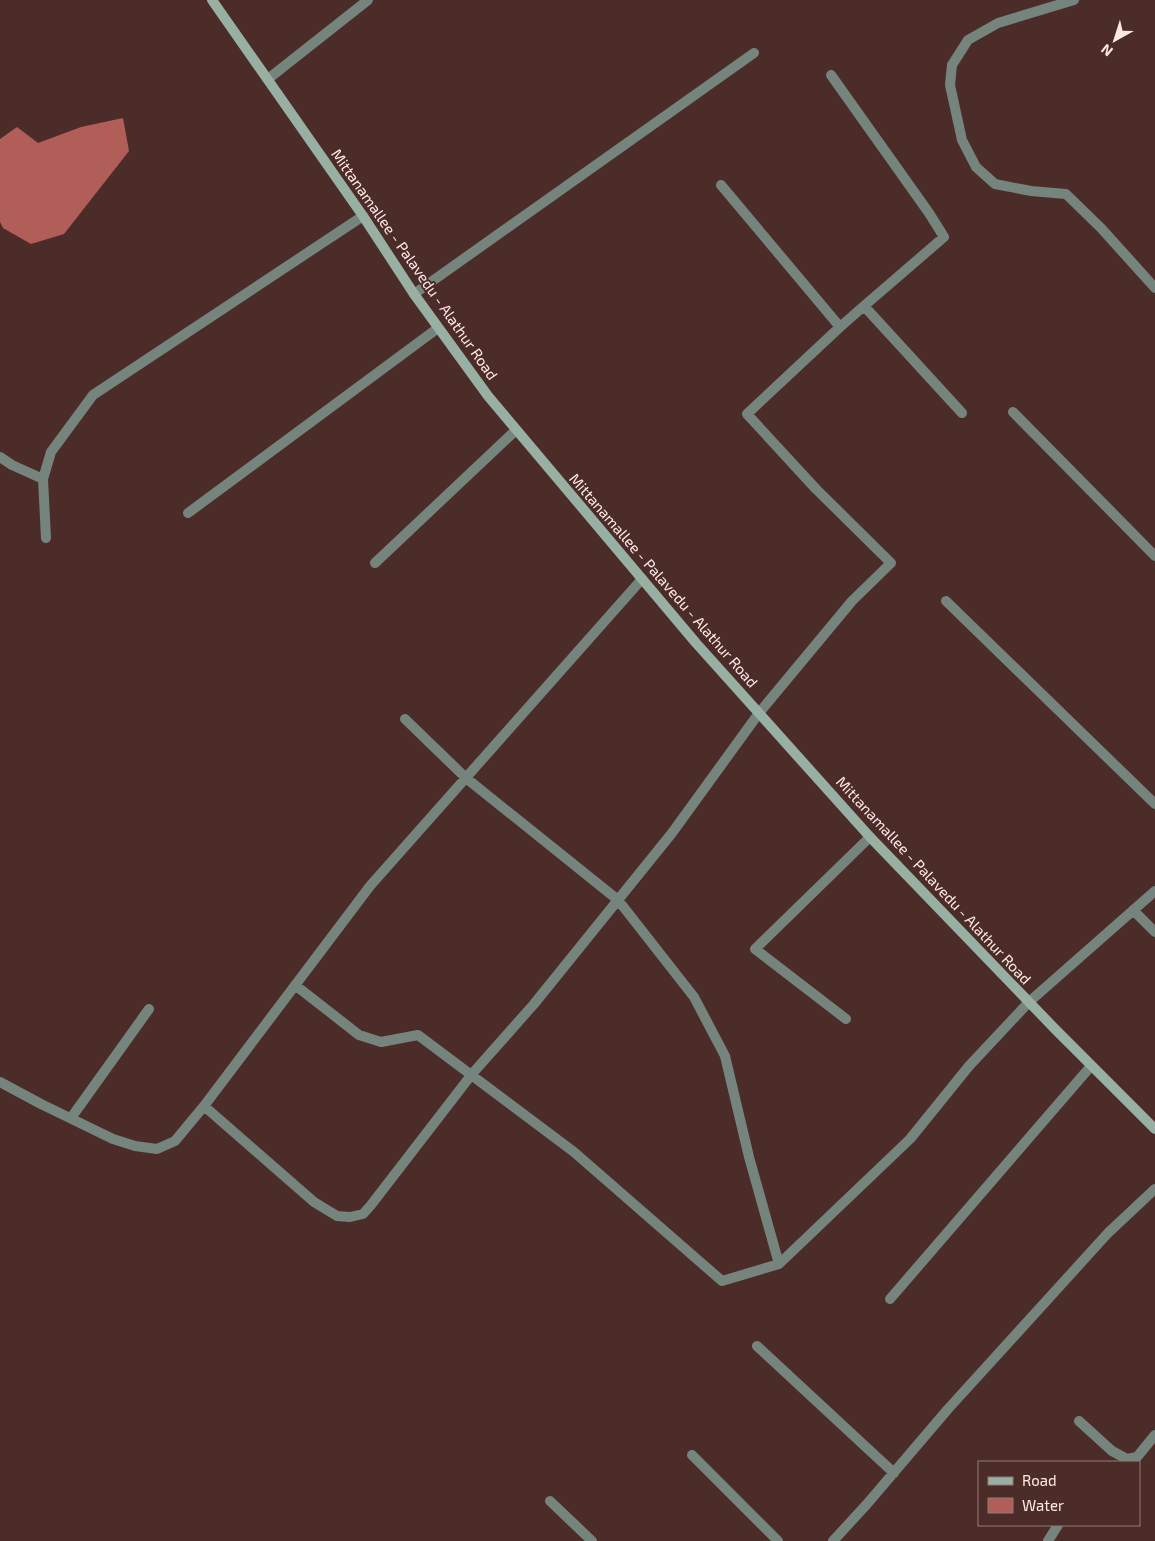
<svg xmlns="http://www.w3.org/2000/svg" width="1155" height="1541" font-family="'Exo 2',sans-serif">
  <rect width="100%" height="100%" fill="#4c2c29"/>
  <path fill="#b25e58" d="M123,118L129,151L64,234L31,244L3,228L0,222V139L17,127L38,143L81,127Z"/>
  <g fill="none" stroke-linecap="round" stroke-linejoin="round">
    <path stroke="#75847c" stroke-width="10" d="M1074,0L998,23L968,40L952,65L950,85L962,140L976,167L995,184L1031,191L1066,194L1101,228L1155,288
      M831,75L929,213L944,237L864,306
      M268,79L368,0
      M721,185L840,327L864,306L962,413
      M414,294L754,53
      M1013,412L1155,556
      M0,457L12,465L43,479
      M188,513L438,328
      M46,538L43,479L51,452L93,395L363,216
      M375,563L516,430
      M946,601L1155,804
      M405,719L466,778L618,900L694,997L725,1056L749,1157L779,1264
      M1133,910L1155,932
      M295,985L359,1035L381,1042L418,1035L574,1152L722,1281L779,1264L910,1139L969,1066L1029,1002L1155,891
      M846,1019L755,949L870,837
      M0,1082L41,1104L113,1139L135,1146L157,1149L175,1141L204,1106L370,886L642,579
      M204,1106L314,1202L337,1216L350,1217L363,1214L371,1205L472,1074L534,1004L672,833L759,713L852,601L891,563L816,489L747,414L840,327
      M71,1118L149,1009
      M890,1299L1091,1066
      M757,1346L894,1473
      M1079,1421L1112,1451L1127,1459L1137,1457L1155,1435
      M692,1455L778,1541
      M550,1501L592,1541
      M833,1541L867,1504L948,1409L1108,1233L1155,1189
      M1048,1541L1058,1525"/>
    <path stroke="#97b0a3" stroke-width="10" d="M212,0L363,216L414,294L488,396L696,643L870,837L1055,1029L1155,1129"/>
  </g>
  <g text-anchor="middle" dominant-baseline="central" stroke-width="4" stroke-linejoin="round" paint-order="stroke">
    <g font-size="15" fill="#ffe9e6" stroke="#4c2c29">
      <text transform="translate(415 264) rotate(55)">Mittanamallee - Palavedu - Alathur Road</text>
      <text transform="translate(664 580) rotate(49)">Mittanamallee - Palavedu - Alathur Road</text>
      <text transform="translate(934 880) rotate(47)">Mittanamallee - Palavedu - Alathur Road</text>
    </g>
  </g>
  <rect x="978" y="1461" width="162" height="65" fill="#4c2c29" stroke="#947875"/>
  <rect x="988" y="1477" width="25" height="8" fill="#97b0a3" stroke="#947875"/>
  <text x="1022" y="1486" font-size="15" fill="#ffe9e6">Road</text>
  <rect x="988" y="1498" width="25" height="15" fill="#b25e58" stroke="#947875"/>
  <text x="1022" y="1511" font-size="15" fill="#ffe9e6">Water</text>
  <g transform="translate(1115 40) rotate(219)" stroke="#4c2c29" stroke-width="4" paint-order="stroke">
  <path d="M0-4L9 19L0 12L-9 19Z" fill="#ffe9e6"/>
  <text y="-8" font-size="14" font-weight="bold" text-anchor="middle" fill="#ffe9e6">N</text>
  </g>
</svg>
